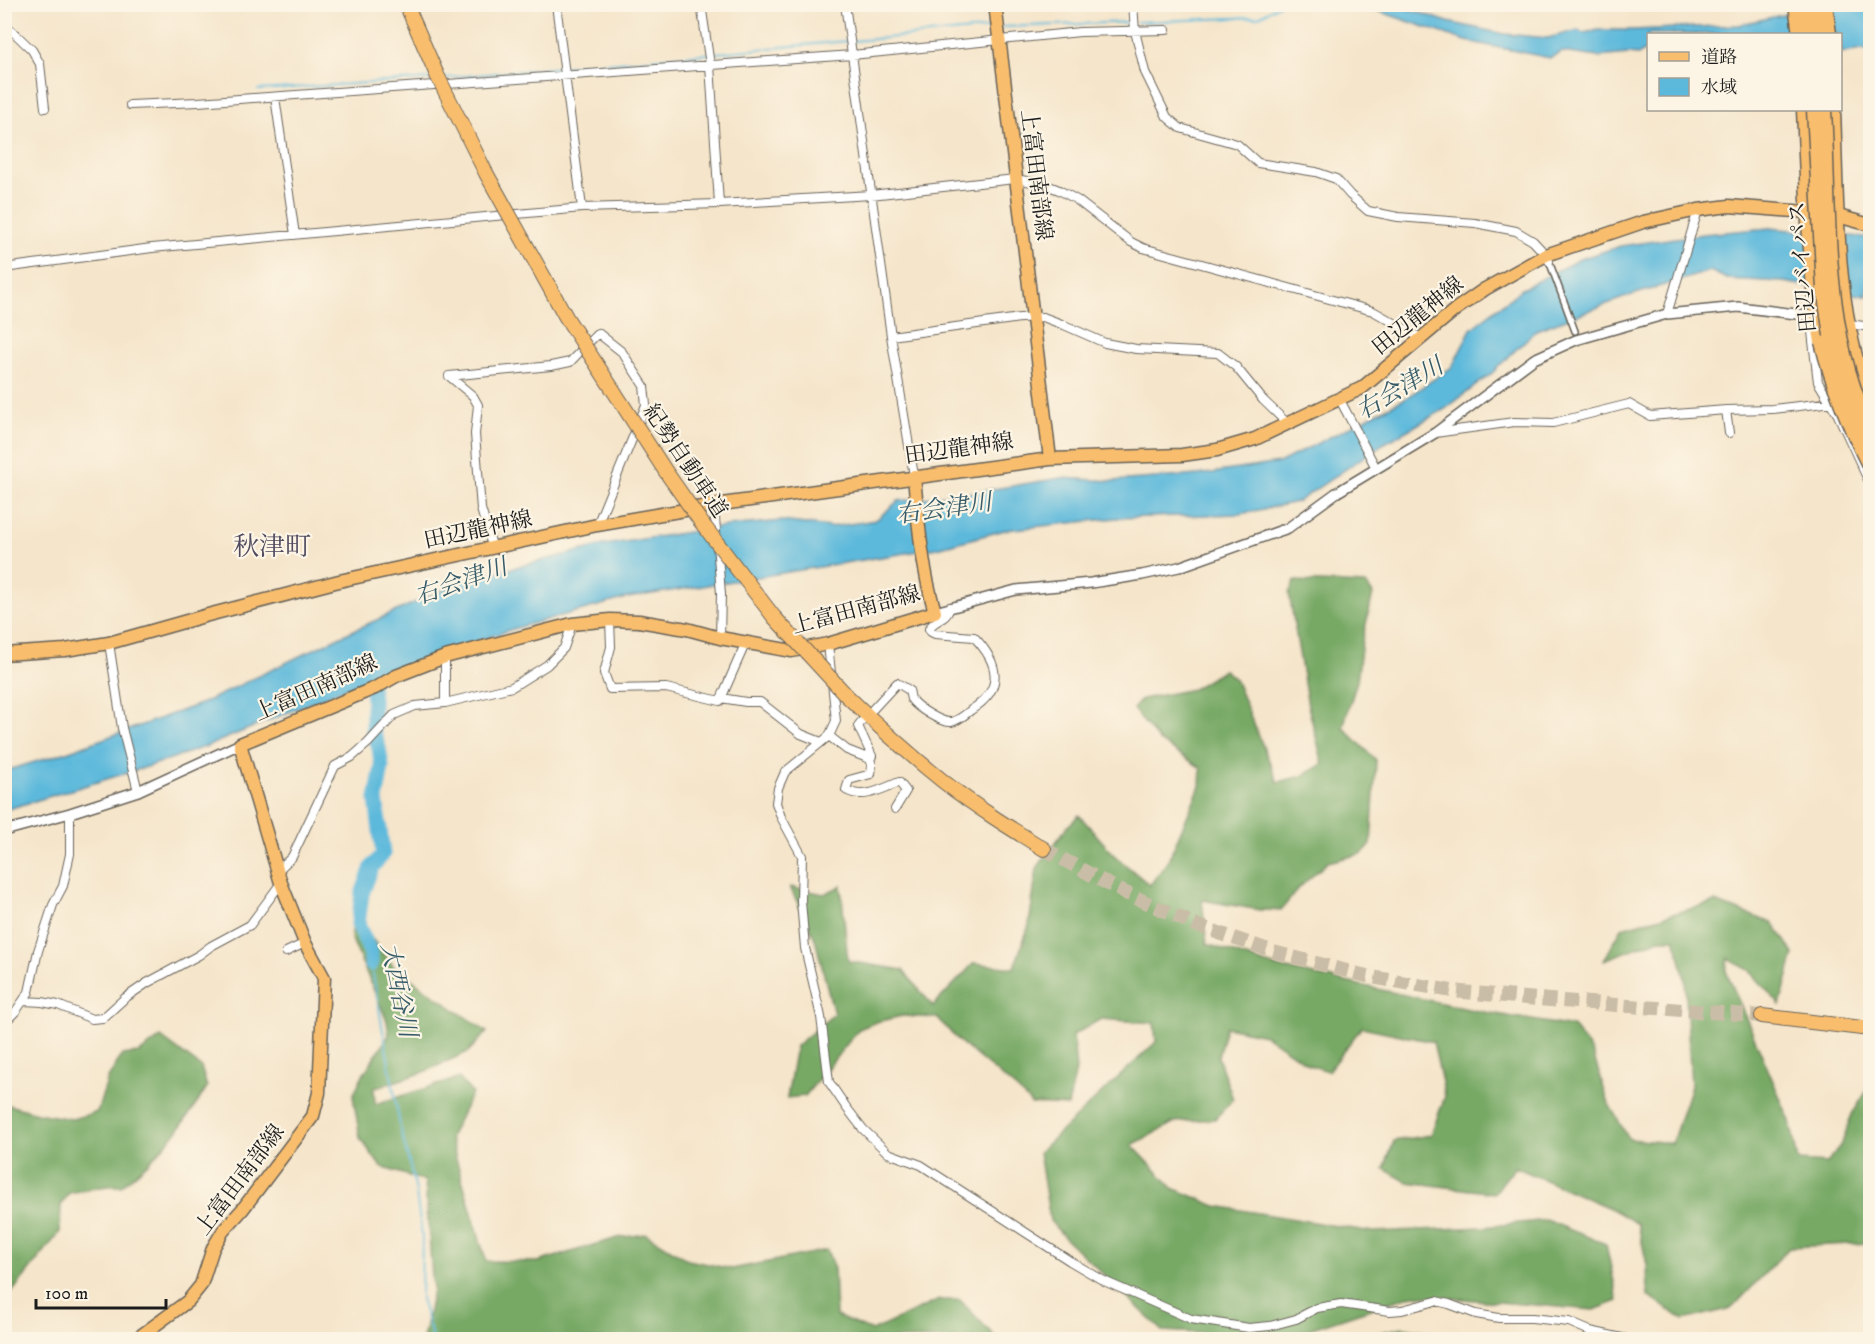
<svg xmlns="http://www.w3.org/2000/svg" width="1875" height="1344" font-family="'IM FELL DW Pica','Noto Serif JP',serif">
  <rect width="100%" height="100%" fill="#fcf5e5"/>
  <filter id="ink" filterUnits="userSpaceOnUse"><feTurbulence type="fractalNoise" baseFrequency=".0167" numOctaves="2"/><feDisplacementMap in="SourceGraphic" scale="12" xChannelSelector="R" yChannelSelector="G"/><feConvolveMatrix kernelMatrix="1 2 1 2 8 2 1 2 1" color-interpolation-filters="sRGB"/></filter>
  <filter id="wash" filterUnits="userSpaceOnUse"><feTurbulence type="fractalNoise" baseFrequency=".008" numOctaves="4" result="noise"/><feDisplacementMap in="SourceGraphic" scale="24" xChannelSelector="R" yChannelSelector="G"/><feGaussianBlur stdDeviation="1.35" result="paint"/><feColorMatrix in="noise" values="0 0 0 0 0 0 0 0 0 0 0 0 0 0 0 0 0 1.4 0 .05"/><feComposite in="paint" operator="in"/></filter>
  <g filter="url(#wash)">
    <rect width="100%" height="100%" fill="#f5e5ca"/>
    <path fill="#77a965" stroke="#4a6240" stroke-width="1.5" d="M1295,581L1366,584L1373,594L1362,641L1357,681L1343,727L1376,760L1371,845L1361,854L1328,862L1300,887L1281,910H1260L1202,900L1207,944L1273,966L1473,1010L1573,1027L1592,1051L1609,1104L1629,1139L1672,1143L1691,1086L1685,979L1675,939H1660L1604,960L1622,928L1715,902L1773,923L1794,954L1780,1005L1749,970L1728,958L1726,971L1790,1121L1798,1161L1827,1163L1842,1143L1852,1114L1870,1086V1243L1790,1247L1732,1308L1684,1320L1648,1296L1647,1265L1638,1224L1614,1210L1515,1167L1494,1193L1407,1182L1384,1169L1394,1141L1431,1135L1445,1096L1433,1042L1362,1027L1328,1071L1309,1065L1265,1035L1226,1027L1218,1057L1233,1099L1215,1119L1175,1122L1132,1145L1173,1188L1216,1206L1373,1232L1484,1227L1546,1220L1606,1244L1618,1301L1594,1310L1413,1295L1282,1338L1163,1331L1064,1237L1050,1221L1039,1152L1156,1042L1154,1023L1101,1019L1073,1035L1076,1070L1068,1106L1031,1104L1019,1091L960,1042L937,1018L902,1016L876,1022L859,1029L805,1096L787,1098L796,1046L834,1014L815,939L790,887L824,894L841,886L848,961L903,970L933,1006L974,963L1014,968L1029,925L1037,868L1067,827L1079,815L1115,856L1150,885L1168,861L1200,786L1201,768L1159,741L1133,709L1142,699L1193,689L1224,670L1235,679L1278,782L1302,776L1323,764L1308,706L1289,593Z
      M355,917L394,967L487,1032L468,1052L422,1073L374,1088L375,1104L459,1078L472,1093L450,1138L486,1261L538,1262L617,1238L646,1234L688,1260L732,1269L827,1250L834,1269L836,1316L872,1331L939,1300H960L997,1339H423L433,1290L425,1181L381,1167L360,1138L353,1096L361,1078L389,1035L387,1021L351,937Z
      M161,1037L201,1067L207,1087C185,1125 156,1159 121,1186H107L69,1193L61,1205L60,1232L5,1301V1104L37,1113L72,1119L97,1112L108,1078L122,1055L139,1053Z
      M1403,1327L1468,1339H1353Z"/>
    <path fill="#5db9db" stroke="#3c6a7c" stroke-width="1.5" d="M1379,5H1400L1409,9L1448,22L1504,34L1548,38L1578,30L1583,33L1599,30H1634L1738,25L1826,5H1870V49L1841,53L1840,34H1648V52L1645,50L1638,55L1628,54L1598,57L1562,52L1550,58L1466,41L1375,10L1385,9Z
      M1770,228L1870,238V262H1869L1867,296L1783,282L1727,279L1710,271L1629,296L1536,330L1491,374L1445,409L1383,444L1297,502L1240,514L1116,518L1005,530L937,548L627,598L516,628L375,676L210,745L153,765L5,810V771L61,754L203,703L339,637L465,580L604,545L728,526L781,521L830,527L876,520L898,501L969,493L1061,478L1113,481L1198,475L1279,463L1404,399L1452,367L1471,329L1522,289L1580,259L1621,246L1703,234Z"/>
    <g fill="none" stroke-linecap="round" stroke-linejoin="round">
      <path stroke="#5db9db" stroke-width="2" d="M1137,22L1258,17L1281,4
        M1002,27L1131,22
        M853,41L994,28
        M444,78L847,41
        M258,90L432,79
        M371,964L401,1131L415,1186L422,1236L421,1299L431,1333V1340"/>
      <path stroke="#5db9db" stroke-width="15" d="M367,658L373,698V731L379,748L382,767L376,799L383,854L372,867L362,894L358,924L371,954V964"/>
    </g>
  </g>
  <g filter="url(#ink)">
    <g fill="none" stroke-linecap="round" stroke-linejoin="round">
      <path stroke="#cabda7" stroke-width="14" stroke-dasharray="14 7" stroke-linecap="butt" d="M1044,849L1121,891L1196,925L1277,953L1366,976L1452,991L1537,999L1762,1016"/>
      <g stroke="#686259" stroke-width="8">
        <path id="pedestrian" d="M1549,261L1575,331"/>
      </g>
      <g stroke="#686259" stroke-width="10">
        <path id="minor" d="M556,4L582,208
          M701,4L710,65L719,204
          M845,4L891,336L914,476
          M1133,4L1135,31L1145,72L1167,117L1180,128L1237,144L1258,163L1316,172L1336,179L1350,195L1368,211L1398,217L1475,223L1516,231L1533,241L1546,255L1549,261
          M4,23L32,50L40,64L45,108
          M275,97L295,235
          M130,105L198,102L852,55L1080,32L1166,30
          M4,268L152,248L582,208L719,204L871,195L1015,179L1044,184L1059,190L1077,200L1131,242L1143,248L1373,311L1421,338
          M1667,314L1698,210
          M1814,320L1812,331L1813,341L1818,382L1838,415L1870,484
          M1850,324L1870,327
          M891,336L1020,318L1043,317L1064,325L1105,343L1136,349L1218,353L1236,367L1263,400L1288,424
          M449,376L551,366L570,362L598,333L622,352L644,386L646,405L597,525
          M449,376L473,396L478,405L475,434L481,509L493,549
          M1340,400L1376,468
          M1726,410L1729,433
          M1435,433L1514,422L1553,423L1629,404L1650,416L1726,410L1773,409L1842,401
          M714,505L721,594L720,638
          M610,620L611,647L604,673L610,689L666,688L720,701L746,642
          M109,643L122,728L138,791
          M828,644L836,721L829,736L785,772L778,788L776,803L781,817L802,856L801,901L805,948L821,1017L829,1082L846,1107L863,1129L888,1153L921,1165L1070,1261L1104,1281L1191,1319L1249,1328L1270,1326L1296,1319L1317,1308L1341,1304L1390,1311L1402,1310L1436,1301L1449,1304L1476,1314L1499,1318H1532L1569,1322L1590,1331L1631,1340
          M445,657V703
          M721,698L746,702H760L801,734L821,742
          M873,709L897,683L909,690C910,693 910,696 911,699C916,707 941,723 951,722C958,721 966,714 971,710C1005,689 999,663 974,637L935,634L931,632L929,629C935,618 946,622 950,607
          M861,722L858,726L872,756L870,759
          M829,736L847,750L870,759L872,765L871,774L849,780L846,790C863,800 882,789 899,782L906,791L895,809
          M277,871L292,857L335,766L352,757L368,743L394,715L415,706L445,703L512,687L547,665L564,648L572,624
          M286,952L305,943
          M24,1001L42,1002L58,1005L92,1019L103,1018L125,998L147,983L199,955L211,946L250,925L281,883
          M4,1023L16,1011L29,992L38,951L53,905L63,886L70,854V813"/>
      </g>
      <g stroke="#686259" stroke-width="12">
        <path id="tertiary" d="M935,612L1016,590L1091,583L1142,575L1179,567L1288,528L1336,493L1435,433L1534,359L1576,340L1667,314L1738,307L1822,317
          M4,831L70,813L138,791L240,744"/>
      </g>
      <g stroke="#686259" stroke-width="15">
        <path id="primary" d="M995,4L1050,459
          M4,654L65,650L109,643L208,615L339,581L597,525L714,505L1050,459L1182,455L1217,450L1255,439L1362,388L1456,309L1485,289L1546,255L1643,222L1698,210L1729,206L1808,212L1838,216L1870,225
          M135,1340L188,1301L201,1285L213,1248L223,1231L242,1210L313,1116L319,1093L324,978L305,943L281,883L240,744L375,688L396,676L445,657L572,624L610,620L639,621L687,629L720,638L792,651L828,644L935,612C922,568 918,522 914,476"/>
      </g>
      <g stroke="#686259" stroke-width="15">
        <path id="trunk" d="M1795,4L1799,34
          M1805,4L1809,34
          M1816,4L1819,34
          M1826,4L1830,34
          M1803,110L1808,224L1814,301L1821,342
          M1834,110C1838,206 1834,308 1870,399"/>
      </g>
      <g stroke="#686259" stroke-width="16">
        <path id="motorway" d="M847,696C878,726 910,755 944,782C976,807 1010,828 1044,849
          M1762,1016L1870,1029"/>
      </g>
      <use href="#pedestrian" stroke="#fff" stroke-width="5"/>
      <use href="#minor" stroke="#fff" stroke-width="8"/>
      <use href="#tertiary" stroke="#fff" stroke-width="9"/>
      <use href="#primary" stroke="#f9be6d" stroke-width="12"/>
      <use href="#trunk" stroke="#f9be6d" stroke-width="12"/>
      <use href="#motorway" stroke="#f9be6d" stroke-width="14"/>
      <g stroke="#686259" stroke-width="15" stroke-linecap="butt">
        <path id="trunk-bridge" d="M1813,110L1823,289L1830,335L1840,377L1854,417L1870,450
          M1825,110C1831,212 1823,331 1870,425
          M1821,342C1832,387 1849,428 1870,469"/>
      </g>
      <g stroke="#686259" stroke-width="16" stroke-linecap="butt">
        <path id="motorway-bridge" d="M406,4L437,75L486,173L566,317L666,472L701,522L774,617L847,696"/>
      </g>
      <use href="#trunk-bridge" stroke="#f9be6d" stroke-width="12"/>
      <use href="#motorway-bridge" stroke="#f9be6d" stroke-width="14"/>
    </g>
  </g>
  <g text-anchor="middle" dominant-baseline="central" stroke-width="4.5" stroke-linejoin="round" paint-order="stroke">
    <g font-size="22" fill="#1c1c1c" stroke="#fcf5e5">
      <text transform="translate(1036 175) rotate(83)">上富田南部線</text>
      <text transform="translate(1803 267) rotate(-95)">田辺バイパス</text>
      <text transform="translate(1418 316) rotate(-39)">田辺龍神線</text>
      <text transform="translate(959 449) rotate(-8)">田辺龍神線</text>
      <text transform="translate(685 461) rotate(56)">紀勢自動車道</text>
      <text transform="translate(478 530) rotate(-12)">田辺龍神線</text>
      <text transform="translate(856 610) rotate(-15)">上富田南部線</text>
      <text transform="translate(316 688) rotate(-24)">上富田南部線</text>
      <text transform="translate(240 1180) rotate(-53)">上富田南部線</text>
    </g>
    <g font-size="24" font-style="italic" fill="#365b68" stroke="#fcf5e5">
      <text transform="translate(1400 389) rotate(-31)">右会津川</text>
      <text transform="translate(944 509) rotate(-8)">右会津川</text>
      <text transform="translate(461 582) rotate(-19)">右会津川</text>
      <text transform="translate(398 990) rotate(78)">大西谷川</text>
    </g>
    <g font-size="26" fill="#504a60" stroke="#fcf5e5">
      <text x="272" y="547">秋津町</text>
    </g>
  </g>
  <rect width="1875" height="1344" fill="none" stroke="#fcf5e5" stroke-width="24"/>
  <rect x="1647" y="33" width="195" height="78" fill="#fcf5e5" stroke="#a29e95" stroke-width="1.5"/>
  <rect x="1659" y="52" width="30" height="9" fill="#f9be6d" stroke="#a29e95" stroke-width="1.5"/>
  <text x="1701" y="63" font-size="18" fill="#1c1c1c">道路</text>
  <rect x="1659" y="78" width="30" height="18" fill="#5db9db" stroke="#a29e95" stroke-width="1.5"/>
  <text x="1701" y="93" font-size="18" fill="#1c1c1c">水域</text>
  <path d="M36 1299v9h130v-9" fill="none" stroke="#1c1c1c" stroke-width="3"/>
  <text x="45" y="1299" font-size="18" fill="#1c1c1c" stroke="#fcf5e5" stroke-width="4.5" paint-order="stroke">100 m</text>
</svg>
